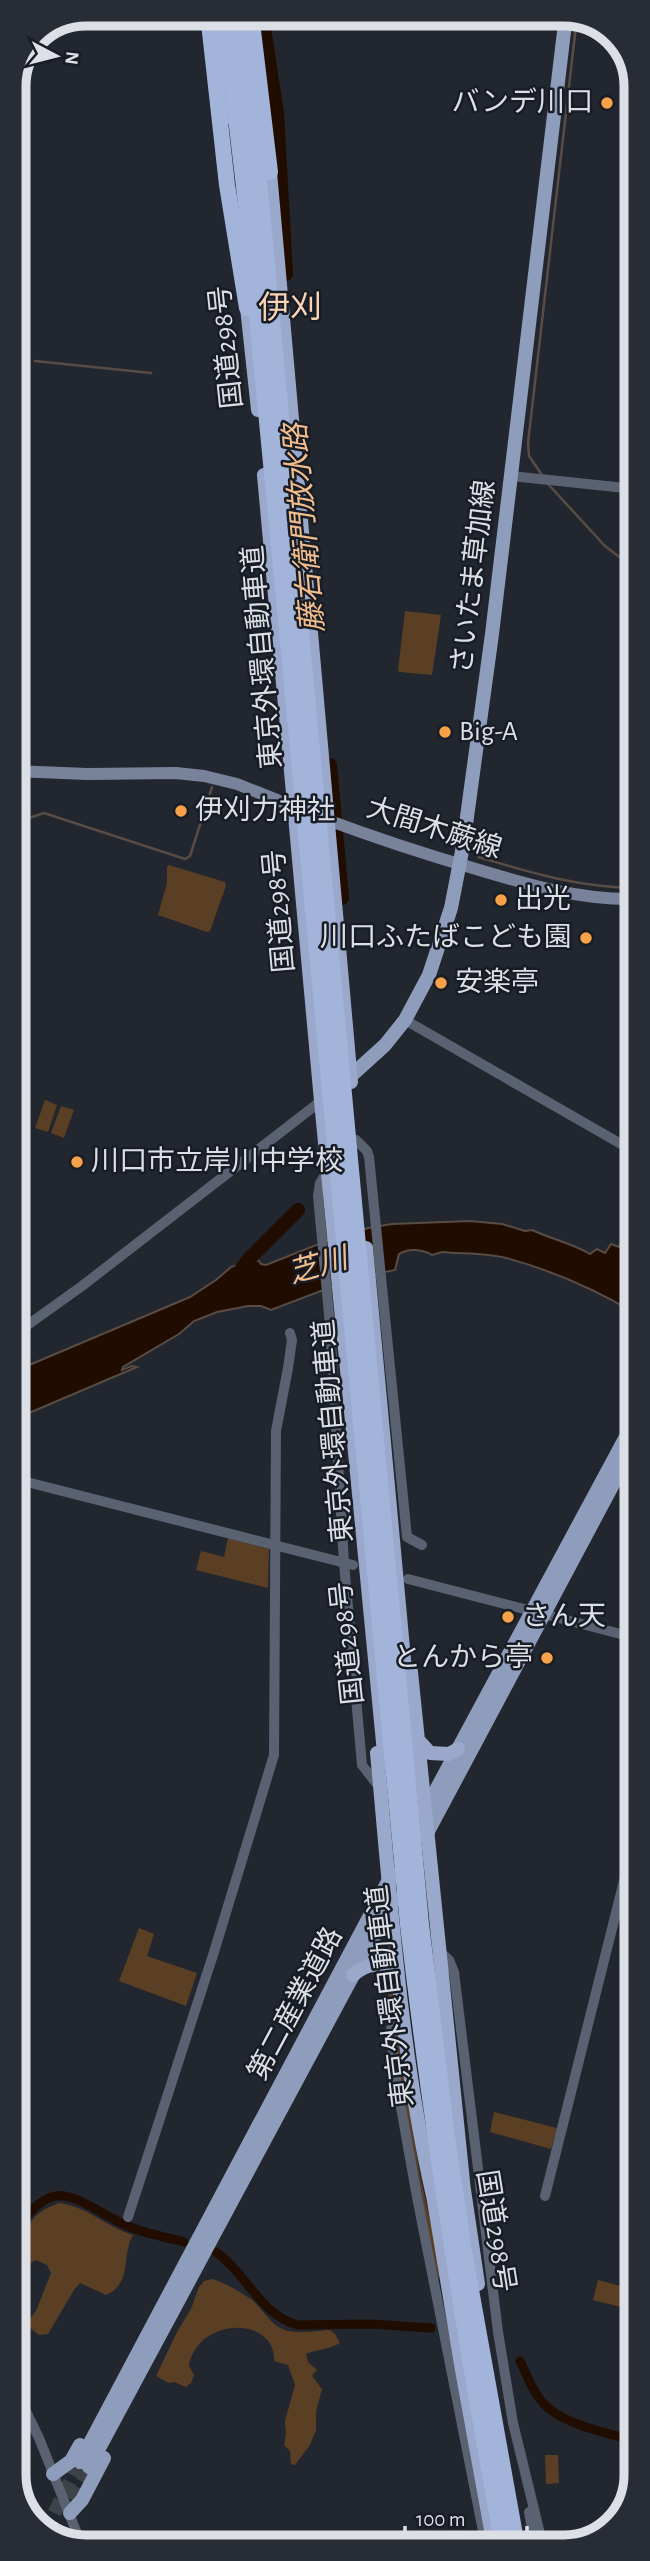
<svg xmlns="http://www.w3.org/2000/svg" width="650" height="2561" font-family="'Alegreya Sans','Noto Sans JP',sans-serif">
  <rect width="100%" height="100%" fill="#22262e"/>
  <path fill="#5a3f25" d="M405,611L441,615L432,675L399,672L398,670Z
    M169,865L225,882L226,886L210,931L207,932L158,915L167,883V867Z
    M45,1100L57,1105L48,1132L35,1128Z
    M61,1106L74,1110L64,1138L51,1133Z
    M228,1538L269,1549L268,1588L196,1570L201,1551L224,1557Z
    M139,1928L154,1934L147,1956L197,1973L186,2006L119,1981Z
    M380,1970C394,1980 396,1996 390,2011L388,1993H382Z
    M399,2028L419,2171L441,2270L440,2278L437,2275L400,2084L395,2033Z
    M494,2112L557,2128L551,2149L490,2132Z
    M59,2203C87,2206 106,2227 133,2235C121,2256 133,2283 106,2295L80,2283L74,2290L48,2334L39,2335L25,2324L36,2311L51,2273L47,2265L36,2260L28,2265L19,2263C17,2255 20,2254 22,2247C28,2221 33,2213 59,2203Z
    M212,2279C222,2281 244,2294 252,2300C263,2309 270,2325 285,2330C299,2334 315,2331 330,2330L335,2334L340,2343C328,2350 317,2349 306,2354L308,2362L317,2370L312,2376L322,2389L316,2412V2430L310,2445L295,2465L291,2464L290,2451L284,2445L286,2434L285,2421L295,2385L288,2365L274,2361C276,2315 197,2317 189,2366L194,2375L191,2383L186,2387L174,2382L169,2383L156,2376L178,2330L191,2309L199,2287L204,2281Z
    M598,2280L636,2290V2311L593,2300Z
    M545,2455H558L559,2483L546,2484Z"/>
  <path fill="#200d00" stroke="#584c45" stroke-width="2" d="M635,1195V1245L629,1268L635,1273V1313C596,1290 551,1270 506,1258C486,1253 463,1254 442,1252L432,1255C422,1249 409,1248 399,1254L395,1270L355,1278L271,1310L261,1306H248L217,1312L194,1321L179,1334L123,1367L122,1370L132,1366L137,1367L15,1419V1371L190,1297L216,1280L231,1267L258,1260L261,1264L266,1265L329,1240L368,1228L392,1224L470,1221L502,1224L525,1231L532,1230C551,1239 572,1243 590,1254L597,1249L605,1253L611,1244L619,1247L630,1224L623,1220Z"/>
  <g fill="none" stroke-linecap="round" stroke-linejoin="round">
    <path stroke="#584c45" stroke-width="2.5" d="M35,361L151,373
      M542,475L529,456L528,443L577,17
      M548,484L605,546L635,569
      M14,823L44,813L185,859L190,856L212,787
      M478,857C533,873 577,887 635,888"/>
    <path stroke="#200d00" stroke-width="9" d="M15,2232C56,2170 75,2201 125,2225C144,2233 164,2237 184,2242
      M216,2252C246,2273 261,2316 298,2325L370,2324L431,2328
      M520,2361C527,2375 533,2393 544,2404C562,2424 610,2434 636,2441"/>
    <path stroke="#200d00" stroke-width="14" d="M262,14L277,113L286,274
      M330,765L342,898
      M235,1278L249,1259L298,1210"/>
    <path stroke="#3e4249" stroke-width="14" stroke-dasharray="14 7" stroke-linecap="butt" d="M72,2500L89,2467
      M45,2532L80,2462"/>
    <path stroke="#5a6171" stroke-width="10" d="M511,476L635,489
      M405,1020L635,1152
      M356,1140L367,1151L369,1157L407,1537L422,1545
      M328,1170L320,1183L318,1196L330,1325L344,1563L362,1765L380,1788
      M15,1334L82,1286L321,1101
      M15,1479L353,1565
      M408,1579L636,1638
      M438,1950L449,1960L454,1972L498,2332L513,2423L543,2546
      M402,2011L396,2017L391,2029L394,2068L417,2197L486,2546
      M545,2196L636,1833
      M128,2217L214,1952L274,1755L276,1431L288,1368L292,1340L290,1333
      M15,2389L39,2438L82,2546
      M529,2512L535,2546"/>
    <path stroke="#78839b" stroke-width="12" d="M14,771L87,774L176,773L204,776L237,784L302,810
      M322,818C373,837 424,854 476,869C529,885 580,900 635,899"/>
    <path stroke="#8f9dbc" stroke-width="14" d="M343,1083L385,1045L405,1020L429,975L451,908L463,846L492,634L566,15
      M422,1816L635,1420
      M425,1837L635,1443
      M80,2462L392,1874
      M89,2467L394,1899
      M53,2474L71,2461L80,2445
      M70,2513L82,2500L104,2458"/>
    <path stroke="#99a8cb" stroke-width="14" d="M219,40L227,117
      M269,161L351,1082
      M246,298L258,410
      M264,475L321,1101L385,1763
      M366,1248L406,1681
      M411,1672L464,2191
      M418,1740L430,1753L449,1754L458,1749
      M377,1753C391,1901 400,2051 433,2196
      M353,1975C370,1961 382,1962 397,1977
      M463,2183L478,2284
      M432,2189L462,2370L494,2546"/>
    <path stroke="#a3b4da" stroke-width="16" d="M208,14L227,185L247,308
      M251,14L270,172"/>
    <path stroke="#a3b4da" stroke-width="16" d="M224,14L246,204L279,546L408,1925C432,2133 465,2340 503,2546
      M239,14L261,200L421,1924L447,2137L464,2251L517,2546"/>
  </g>
  <g fill="#f7a149" stroke="#181c25" stroke-width="2.5">
    <circle cx="607" cy="103" r="7"/>
    <circle cx="445" cy="732" r="7"/>
    <circle cx="181" cy="811" r="7"/>
    <circle cx="501" cy="900" r="7"/>
    <circle cx="586" cy="938" r="7"/>
    <circle cx="441" cy="983" r="7"/>
    <circle cx="77" cy="1162" r="7"/>
    <circle cx="508" cy="1617" r="7"/>
    <circle cx="547" cy="1658" r="7"/>
  </g>
  <g text-anchor="middle" dominant-baseline="central" stroke-width="5" stroke-linejoin="round" paint-order="stroke">
    <g font-size="28" fill="#dcdfe5" stroke="#181c25" text-anchor="start">
      <text x="593" y="103" text-anchor="end">バンデ川口</text>
      <text x="459" y="732">Big-A</text>
      <text x="195" y="811">伊刈力神社</text>
      <text x="515" y="900">出光</text>
      <text x="572" y="938" text-anchor="end">川口ふたばこども園</text>
      <text x="455" y="983">安楽亭</text>
      <text x="91" y="1162">川口市立岸川中学校</text>
      <text x="522" y="1617">さん天</text>
      <text x="533" y="1658" text-anchor="end">とんから亭</text>
    </g>
    <g font-size="28" fill="#dcdfe5" stroke="#181c25">
      <text transform="translate(227 347) rotate(-96)">国道298号</text>
      <text transform="translate(474 577) rotate(-83)">さいたま草加線</text>
      <text transform="translate(263 657) rotate(-95)">東京外環自動車道</text>
      <text transform="translate(434 829) rotate(18)">大間木蕨線</text>
      <text transform="translate(280 911) rotate(-95)">国道298号</text>
      <text transform="translate(334 1431) rotate(-95)">東京外環自動車道</text>
      <text transform="translate(348 1643) rotate(-96)">国道298号</text>
      <text transform="translate(391 1996) rotate(-97)">東京外環自動車道</text>
      <text transform="translate(296 2004) rotate(-62)">第二産業道路</text>
      <text transform="translate(495 2231) rotate(81)">国道298号</text>
    </g>
    <g font-size="30" font-style="italic" fill="#f3be8e" stroke="#181c25">
      <text transform="translate(305 528) rotate(-95)">藤右衛門放水路</text>
      <text transform="translate(318 1266) rotate(-16)">芝川</text>
    </g>
    <g font-size="32" fill="#f9d4b4" stroke="#181c25">
      <text x="290" y="308">伊刈</text>
    </g>
  </g>
  <path d="M0 0H650V2561H0ZM86 26H564A60 60 0 0 1 624 86V2475A60 60 0 0 1 564 2535H86A60 60 0 0 1 26 2475V86A60 60 0 0 1 86 26Z" fill="#282c34" fill-rule="evenodd"/>
  <path fill="none" stroke="#dcdfe5" stroke-width="9" d="M86 26H564A60 60 0 0 1 624 86V2475A60 60 0 0 1 564 2535H86A60 60 0 0 1 26 2475V86A60 60 0 0 1 86 26Z"/>
  <g transform="translate(56 56) rotate(97)" stroke="#181c25" stroke-width="5" paint-order="stroke">
  <path d="M0-5L12 26L0 18L-12 26Z" fill="#dcdfe5"/>
  <text y="-10" font-size="19" font-weight="bold" text-anchor="middle" fill="#dcdfe5">N</text>
  </g>
  <path d="M405 2526v10h122v-10" fill="none" stroke="#dcdfe5" stroke-width="3.5"/>
  <text x="416" y="2526" font-size="21" fill="#dcdfe5" stroke="#181c25" stroke-width="5" paint-order="stroke">100 m</text>
</svg>
